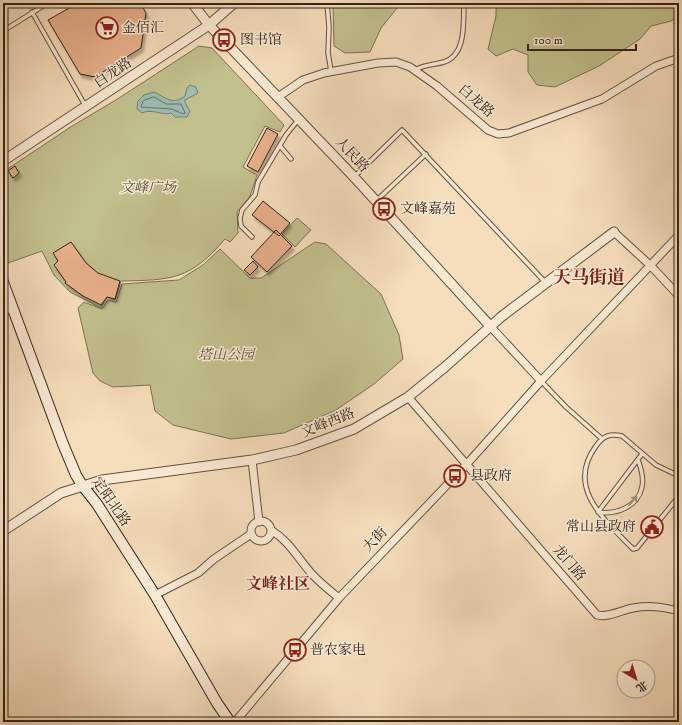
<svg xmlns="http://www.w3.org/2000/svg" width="682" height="725" font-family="'IM FELL DW Pica','Noto Serif SC',serif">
  <defs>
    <filter id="shadow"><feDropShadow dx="2.5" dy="4" stdDeviation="1" flood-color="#0004"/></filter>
  </defs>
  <rect width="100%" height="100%" fill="#f6ddbb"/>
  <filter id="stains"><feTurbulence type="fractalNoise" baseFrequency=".005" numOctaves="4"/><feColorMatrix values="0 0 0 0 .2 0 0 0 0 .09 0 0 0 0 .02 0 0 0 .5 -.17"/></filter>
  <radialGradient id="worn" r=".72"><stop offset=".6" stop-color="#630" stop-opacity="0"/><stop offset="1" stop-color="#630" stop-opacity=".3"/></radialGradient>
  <path fill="#c1bf8d" stroke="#7a7253" d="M333,3H401L381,28L370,52L345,53L334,46Z
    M496,3H679V16L671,21L651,26L640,39L599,66L555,87L537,85L528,72V55L513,49L496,56L488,49L496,16Z
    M199,46L212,48L284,125L280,132L265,126L243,167L257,175L250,196L237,212L238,233L230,242L225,239C190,280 172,280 121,281L115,300L107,297L101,308L70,292L54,275L42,251L5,264L3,257V172L69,128L119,98Z
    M297,218L311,230L295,247L282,234Z
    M315,242L326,244L381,294L399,335L403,359L374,384L336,410L284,433L231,439L173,425L155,411L150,385L113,387L100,381L93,373L78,308L84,302L102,309L108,300L116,302L122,284L179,280L203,265L220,249L250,278H261Z"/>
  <path fill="#9dbbb1" stroke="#727f74" d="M190,85L196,87L198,93L185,100V103L190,111L187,117H175L171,113C162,116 151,108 142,113L137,109L138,101L144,95L154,92C165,97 173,106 185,96L187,88Z"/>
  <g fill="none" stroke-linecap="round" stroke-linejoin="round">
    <path stroke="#687065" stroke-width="1" d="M154,97L166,104H181L185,113L183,114L172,109L141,107L143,101Z"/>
  </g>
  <path fill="#e6af89" stroke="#322419" filter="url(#shadow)" d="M78,3H140L146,13L141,48L95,77L80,74L48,20Z
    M267,128L278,134L258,172L247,166Z
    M15,166L19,173L13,178L8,171Z
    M263,201L290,223L279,236L252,215Z
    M276,230L292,246L267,272L251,257Z
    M71,242L86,263L98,273L120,281L115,299L107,297L101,305L83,296L65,283L66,282L54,265L58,261L53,253Z
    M253,261L258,267L250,275L244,270Z"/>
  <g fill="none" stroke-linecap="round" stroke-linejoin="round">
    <g stroke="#635242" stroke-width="5.5">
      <path id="service" d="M327,3L329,27L328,53L331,71
        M32,12L86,107
        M3,31L48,3
        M415,70C425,64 434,65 444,62C467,55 463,21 464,3
        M280,146L291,159
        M355,176L402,130L545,282
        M377,200L426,154
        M252,237L241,226L240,218L242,210L255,195L258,182L286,135L298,120
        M541,381L566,407L601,438
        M638,460C641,468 644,478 642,487C638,507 616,515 598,512L642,454
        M679,476L656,465L622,436C610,433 603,436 596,446C565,488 605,520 633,549L637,548L679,496"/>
    </g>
    <g stroke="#635242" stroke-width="9">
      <path id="minor" d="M278,97L303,80L324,73L378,63L396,62L410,67L437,86L488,130L498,134L509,133L602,99L656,66L679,58
        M614,232L651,266L679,296
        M3,311L13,307
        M491,327L541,381L679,235
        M408,397L597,615C609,618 621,610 633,608C651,605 662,607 679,611
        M252,460L259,522
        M251 531a10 10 0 1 1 20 0a10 10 0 1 1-20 0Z
        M271,530C289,541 297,557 311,573C319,582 329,590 339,598
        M155,595L198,573L214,559L251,534
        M235,722L339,598L466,465L541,381"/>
    </g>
    <g stroke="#635242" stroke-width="11">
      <path id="tertiary" d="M192,3L209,25L354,177L491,327
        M3,161L209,25L234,3
        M3,531L61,493L102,480L252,460L296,450L354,429L408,397L445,367L501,317L614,232"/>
    </g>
    <g stroke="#322419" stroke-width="12">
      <path id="secondary" d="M3,282L63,444L76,475L82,485L97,504L155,595L217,703L230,722"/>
    </g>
    <use href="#service" stroke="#f9e9d3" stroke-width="3.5"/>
    <use href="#minor" stroke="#f9e9d3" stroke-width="7"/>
    <use href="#tertiary" stroke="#f9e9d3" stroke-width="9"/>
    <use href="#secondary" stroke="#f9e9d3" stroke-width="10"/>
  </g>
  <defs><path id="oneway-shaft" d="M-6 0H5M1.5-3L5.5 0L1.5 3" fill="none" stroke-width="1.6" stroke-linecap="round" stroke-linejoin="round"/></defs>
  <use stroke="#9f907f" href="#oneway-shaft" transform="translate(633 501) rotate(-48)"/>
  <defs>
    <g id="supermarket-ring" transform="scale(1.15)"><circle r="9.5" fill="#f9e9d3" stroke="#8f2418" stroke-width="1.5"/><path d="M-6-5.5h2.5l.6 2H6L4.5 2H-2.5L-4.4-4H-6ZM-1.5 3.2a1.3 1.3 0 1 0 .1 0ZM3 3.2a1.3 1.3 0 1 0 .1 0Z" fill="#8f2418"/></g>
    <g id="bus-ring" transform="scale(1.15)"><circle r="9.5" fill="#f9e9d3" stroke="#8f2418" stroke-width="1.5"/><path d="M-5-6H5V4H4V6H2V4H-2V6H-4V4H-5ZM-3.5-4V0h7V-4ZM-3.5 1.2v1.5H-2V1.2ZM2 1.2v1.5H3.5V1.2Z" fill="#8f2418"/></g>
    <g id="civic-ring" transform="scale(1.15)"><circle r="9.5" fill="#f9e9d3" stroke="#8f2418" stroke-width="1.5"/><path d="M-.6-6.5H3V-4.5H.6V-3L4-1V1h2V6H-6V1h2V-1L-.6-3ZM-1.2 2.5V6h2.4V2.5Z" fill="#8f2418"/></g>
  </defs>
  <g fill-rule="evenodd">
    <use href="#supermarket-ring" x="107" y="28"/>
    <use href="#bus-ring" x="224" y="40"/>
    <use href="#bus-ring" x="384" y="209"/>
    <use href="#bus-ring" x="455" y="476"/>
    <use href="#civic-ring" x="652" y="527"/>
    <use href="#bus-ring" x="295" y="650"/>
  </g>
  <g text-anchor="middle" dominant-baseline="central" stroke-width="3" stroke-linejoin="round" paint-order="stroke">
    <g font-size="14" fill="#322419" stroke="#f9e9d3" text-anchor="start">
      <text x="122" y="28">金佰汇</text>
      <text x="240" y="40">图书馆</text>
      <text x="400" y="209">文峰嘉苑</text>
      <text x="470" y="476">县政府</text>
      <text x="636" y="527" text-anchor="end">常山县政府</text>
      <text x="310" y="650">普农家电</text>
    </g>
    <g font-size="14" fill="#322419" stroke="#f9e9d3">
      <text transform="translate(113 73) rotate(-34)">白龙路</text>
      <text transform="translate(476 101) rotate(41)">白龙路</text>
      <text transform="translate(352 155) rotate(47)">人民路</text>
      <text transform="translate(328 423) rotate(-22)">文峰西路</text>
      <text transform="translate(111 502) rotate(55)">定阳北路</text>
      <text transform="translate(375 540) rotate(-46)">大街</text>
      <text transform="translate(569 563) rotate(49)">龙门路</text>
    </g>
    <g font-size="14" font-style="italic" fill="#564b36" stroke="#f9e9d3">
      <text x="148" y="188">文峰广场</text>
      <text x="226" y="355">塔山公园</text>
    </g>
    <g font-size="16" font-weight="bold" fill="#7a1f14" stroke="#f9e9d3">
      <text x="278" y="584">文峰社区</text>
    </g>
    <g font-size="18" font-weight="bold" fill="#7a1f14" stroke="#f9e9d3">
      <text x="589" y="278">天马街道</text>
    </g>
  </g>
  <rect width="682" height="725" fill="none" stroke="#f6ddbb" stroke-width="16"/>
  <rect x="4" y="4" width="674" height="717" fill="none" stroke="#322419" stroke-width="2"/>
  <rect x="8" y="8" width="666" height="709" fill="none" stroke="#322419"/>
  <g transform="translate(636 679) rotate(142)"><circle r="19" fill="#f9e9d3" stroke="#a99a89"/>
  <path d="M0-3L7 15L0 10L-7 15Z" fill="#8f2418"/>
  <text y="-6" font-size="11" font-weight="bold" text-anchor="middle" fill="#322419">北</text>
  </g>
  <path d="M528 44v6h108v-6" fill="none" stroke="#322419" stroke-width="2"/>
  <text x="534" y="44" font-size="12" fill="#322419" stroke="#f9e9d3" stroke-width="3" paint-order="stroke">100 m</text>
  <rect width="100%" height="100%" filter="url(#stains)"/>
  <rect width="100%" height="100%" fill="url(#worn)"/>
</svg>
